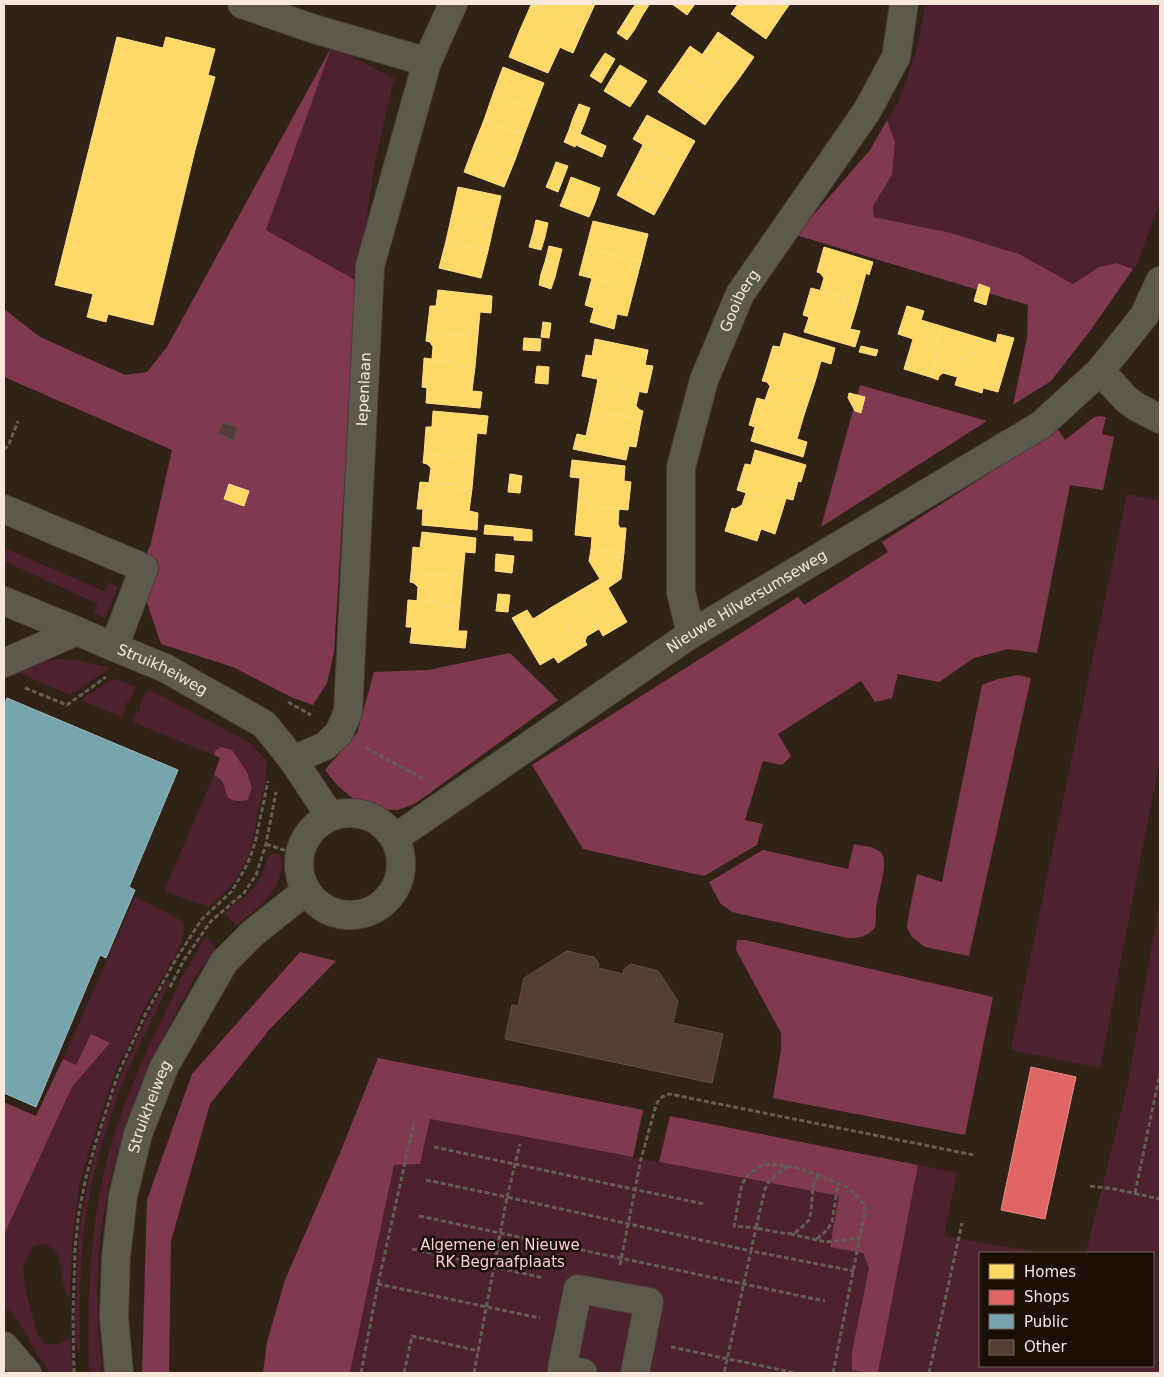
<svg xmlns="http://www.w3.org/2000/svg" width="1164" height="1377" font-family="'DejaVu Sans',sans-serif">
  <rect width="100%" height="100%" fill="#302316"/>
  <path fill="#4d212f" d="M925,4H1160V201L1138,262L1133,269L1117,263L1099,267L1073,284L1019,254L951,233L874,217L873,206L892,175L895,142L887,120L899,101L918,45Z
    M332,46L395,79L393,83L375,162L357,281L266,230Z
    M1127,494L1160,501V758L1100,1068L1011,1050Z
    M4,548L104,591L108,582L118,587L105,618L94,613L98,604L4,561Z
    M59,659L78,660L110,668L70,695L17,672C32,665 43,660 59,659Z
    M112,679L136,686L129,702L126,701L124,706L126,707L122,717L81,700Z
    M147,690L156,693L243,739L251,744L267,761L265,784L259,807L252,844L248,858L234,882L225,892L208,907L164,891L214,775C224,780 220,781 224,789C227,793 233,798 237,802L248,800L252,787L247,772L242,765L215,751L214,755L133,722L137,711L139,712L141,708L139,707Z
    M273,853L279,854C282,859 282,863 281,869C279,895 254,910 236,926L224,913C246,895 261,888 267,858Z
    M135,897L164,911L182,921L184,927L183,935L182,942L166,971L144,1009L127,1049L117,1067L92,1142L79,1186L72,1246L70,1298C60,1289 63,1270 59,1258C58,1252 50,1247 45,1243L33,1246L23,1267L25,1287L37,1334L45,1344H58L71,1338L72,1368L71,1373H50C45,1365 39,1357 34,1349C26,1334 19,1317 4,1306V1235L72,1087L110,1043L76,1065L63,1059Z
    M1160,899V1373H878L918,1165L957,1173L944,1236L1043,1253H980V1366H1153V1253H1086L1128,1083Z
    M205,938L209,940L216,949L194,978L148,1069L136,1100L120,1146L109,1184L100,1236L97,1290L99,1338L102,1364L99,1373H89C87,1291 90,1208 116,1129C132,1080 155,1033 178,986L179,982Z
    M167,980L169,981V983C154,1018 135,1051 121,1087C104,1133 90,1181 84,1230C79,1269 80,1309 80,1348L79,1353C73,1345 75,1309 76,1297C76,1270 77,1242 82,1214C95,1132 126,1053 167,980Z
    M430,1119L839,1196L869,1268L852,1351V1370L867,1373H350L394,1165L420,1164Z"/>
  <path fill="#803951" d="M332,46L266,230L357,281L334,652L327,683L313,705L293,698L233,667L161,644L138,576L151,543L172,450L4,377V309L40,337L125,375L147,372L167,347Z
    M887,120L895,142L892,175L873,206L874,217L951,233L1019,254L1073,284L1099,267L1117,263L1133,269L1090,331L1051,381L1013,405L1027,338L1028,305L796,235L870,150Z
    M860,385L987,421L821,527Z
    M1098,416L1106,417L1102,434L1114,437L1103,490L1070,485L1037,653L1008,649L974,658L939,682L898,674L892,698L875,702L861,681L778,734L791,756L782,765L763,761L745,820L763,824L757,845L704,876L583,849L532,765L798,597L804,605L888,552L882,542L1058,429L1065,440L1093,418Z
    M510,653L558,700L416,803L398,810L376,809L357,802L337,785L325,770L357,733L374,672L428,670Z
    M1018,675L1031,678L969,956L925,947L912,937L907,928L908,919L917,874L942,882L982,685L998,679Z
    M221,747L232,750L247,772L252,787L248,800C216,806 233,783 214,775L220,758L214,755L215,751Z
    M854,844C862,846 876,846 882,854C889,865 876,898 876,911C875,918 878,925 873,930C866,937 857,938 848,938L732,912L720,903L709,882L763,850L848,869Z
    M737,940H745L993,997L965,1135L773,1098L781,1050V1033L736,950Z
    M300,952L336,961L270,1029L210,1104L171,1241L169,1373H142L147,1200L192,1074Z
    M91,1034L110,1043L72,1087L4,1235V1102L36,1116L63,1059L76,1065Z
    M378,1058L643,1110L633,1157L430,1119L420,1164L394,1165L350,1373H263L267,1342L285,1280L340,1153Z
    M670,1116L918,1165L878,1373H867L852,1370V1351L869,1268L863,1253L830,1247L839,1196L659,1162Z"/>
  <path fill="#ffd966" stroke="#fddd89" d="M531,4H595L584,28L531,5Z
    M636,4H646L649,5L642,16L632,9Z
    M672,4H695L687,15Z
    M738,4H766L782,15L766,39L731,14Z
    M766,4H790L782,15Z
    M531,5L584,28L573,53L520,30Z
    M632,9L642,16L635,29L624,22Z
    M624,22L635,29L627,40L617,33Z
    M520,30L560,47L548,73L509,57Z
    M718,32L754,57L738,80L702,55Z
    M117,37L163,48L166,37L215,49L208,75L215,77L195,150L153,325L108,314L106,322L87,317L93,294L55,285Z
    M690,46L738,80L721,102L674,69Z
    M605,53L615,59L608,71L597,65Z
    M597,65L608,71L601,83L590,76Z
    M620,65L647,81L638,95L611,79Z
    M503,67L544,83L534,109L493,94Z
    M674,69L721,102L705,125L658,92Z
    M611,79L638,95L630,107L604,91Z
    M493,94L534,109L524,135L484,120Z
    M579,104L590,108L585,122L573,118Z
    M647,115L695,141L681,166L633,139Z
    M573,118L585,122L580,134L569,130Z
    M484,120L524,135L515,160L474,145Z
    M569,130L580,134L575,147L564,142Z
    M580,134L606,146L602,157L576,145Z
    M474,145L515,160L504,187L464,172Z
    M643,145L681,166L668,190L630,170Z
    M556,162L568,166L563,179L551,175Z
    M630,170L668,190L654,215L617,195Z
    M551,175L563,179L558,192L546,187Z
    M571,177L600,188L595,203L566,191Z
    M458,187L501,196L494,224L452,214Z
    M566,191L595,203L589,217L560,206Z
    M452,214L494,224L488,251L446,241Z
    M536,220L548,223L545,237L533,233Z
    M593,221L648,234L641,262L586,248Z
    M533,233L545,237L541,250L529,247Z
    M446,241L488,251L481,278L439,268Z
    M549,246L562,249L558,265L545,262Z
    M824,247L873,262L869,275L866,273L857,306L843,302L844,297L820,291L824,278L820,273L817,272Z
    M586,248L641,262L634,289L579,275Z
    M545,262L558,265L555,277L541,274Z
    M541,274L555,277L551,289L539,285Z
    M592,278L634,289L627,316L617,314L614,329L590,322L594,308L585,305Z
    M979,284L990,288L986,305L974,301Z
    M811,288L844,297L843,302L857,306L850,329L860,331L855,347L804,332L809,317L803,315Z
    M438,290L492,296L491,313L480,312L478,334L460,332V335L427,332L430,306H436Z
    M907,306L924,311L921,320L941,326L936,343L940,344L930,377L904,369L913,339L898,334Z
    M543,322L551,323L549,338L541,337Z
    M941,326L977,337L972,354L965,352L957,377L943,373L939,376L938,380L930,377L940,344L936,343Z
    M427,332L460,335V332L478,334L475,367L457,365V363L424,360V358L432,359L433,347L430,342L426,341Z
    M784,333L835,348L831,364L821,361L815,382L798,377L796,381L765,372L773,346L780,347Z
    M998,334L1014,338L998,392L983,388L982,393L955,385L965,352L972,354L977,337L996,343Z
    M524,338L541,339L540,351L523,350Z
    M595,339L648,350L645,365L653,366L647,393L615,387L616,383L582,376L586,355L592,356Z
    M861,346L878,350L876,356L859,352Z
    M424,360L457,363V365L475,367L472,391L482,392L480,408L426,403L427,388L422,387Z
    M537,366L549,367L548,384L535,383Z
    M765,372L796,381L798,377L815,382L804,415L788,410L789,407L765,400L770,386L767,382L762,381Z
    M598,379L616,383L615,387L639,392L636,406L640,410L643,411L641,420L609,413V417L591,413Z
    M849,393L865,397L861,413L855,411L848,398Z
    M757,398L789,407L788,410L804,415L797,439L807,442L803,457L751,441L755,427L749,425Z
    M433,411L488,416L486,434L477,433L475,455L458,453V457L424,454L426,427H432Z
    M591,413L609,417V413L641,420L636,447L629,446L626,460L573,449L577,434L586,436Z
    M755,450L806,465L801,482L798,481L793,500L770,495L769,500L737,490L745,464L751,465Z
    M458,453L475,455L472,489L455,488L454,485L429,482L431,468L427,464L423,463L424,454L458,457Z
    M572,460L625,466L624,481L631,482L628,510L595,507L596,502L578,501L580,478L570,477Z
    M510,474L522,476L520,493L508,492Z
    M420,482L454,485L455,488L472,489L469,511L478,513L477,530L422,525L423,509H417Z
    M229,484L249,491L244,506L224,499Z
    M746,493L769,500L770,495L786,499L775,534L761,529L757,541L725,531L732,508L735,509L742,505Z
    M578,501L596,502L595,507L619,509L618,524L620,528H626L624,553L591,549L592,537L575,535Z
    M485,525L515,528V536L484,534Z
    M515,528L532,530V541L514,540Z
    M422,532L476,538L475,553L465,552L463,574L446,573V576L411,573L413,547L420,548Z
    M591,549L624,553L621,579L608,588L627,622L603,636L587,608L591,606L581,590L600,579L589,561Z
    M496,554L514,556L512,573L495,571Z
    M411,573L446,576V573L463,574L460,608L442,606L443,603L417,601L418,587L414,583L410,582Z
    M581,590L591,606L587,608L599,629L587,636L585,641L587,645L580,649L564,622L562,623L552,607Z
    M498,594L510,595L508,612L496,611Z
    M408,600L443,603L442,606L460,608L458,631H467L465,648L410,643L412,627H406Z
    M552,607L562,623L564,622L580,649L558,663L554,657L540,665L512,618L527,610L533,619Z"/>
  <path fill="#e06666" stroke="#e78d89" d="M1031,1067L1076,1077L1045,1219L1001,1210Z"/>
  <path fill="#76a5af" stroke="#9db9bc" d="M7,698L178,770L129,887L135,890L106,958L100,955L36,1107L4,1093V706Z"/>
  <path fill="#533e36" stroke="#5e514a" d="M223,422L238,428L233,440L218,433Z
    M567,951L594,957L599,964L598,968L623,974L624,969L631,964L658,971L678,1001L673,1023L723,1034L712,1083L505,1039L512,1005L518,1006L524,978Z"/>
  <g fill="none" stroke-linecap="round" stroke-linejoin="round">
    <g stroke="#493e34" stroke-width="30">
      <g id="minor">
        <path d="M242,4L311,28L427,62"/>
        <path d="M1100,371L1127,400L1137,407L1160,419"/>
        <path id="s1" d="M4,509L144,568L114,647L165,668L264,724L293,760L330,816"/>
        <path d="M4,601L77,631"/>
        <path id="s2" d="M691,634L681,592V467L704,380L740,294L867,111L896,57L904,4"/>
        <path d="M4,663L77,631L114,647"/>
        <path id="s3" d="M293,760L325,746L339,733L348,712L370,266L427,62L453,4"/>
        <circle cx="350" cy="864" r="51"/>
        <path id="s4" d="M395,838L691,634L1041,425L1100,371L1144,316L1160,281"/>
        <path d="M4,1346L27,1373"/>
        <path id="s5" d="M119,1373L114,1317L116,1257L123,1196L138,1134L164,1067L224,962L253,933L306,891"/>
        <path d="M583,1373L562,1369L578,1289L649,1302L635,1373"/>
      </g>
    </g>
    <path stroke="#635d53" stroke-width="3" stroke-dasharray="5 2.5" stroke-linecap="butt" d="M4,450L9,444L18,421
      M25,688L67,705L106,677
      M288,702L311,715
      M366,748L424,779
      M266,844L299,855
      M170,987L184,960L211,921L244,893L256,875L266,844L276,792
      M434,1147L704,1204
      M788,1166L770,1180L765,1189L756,1228L787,1234L796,1232L803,1226L809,1220L811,1212L813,1185L819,1175
      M426,1180L507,1197L520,1144
      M1090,1186L1114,1189L1160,1199
      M1135,1193L1160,1073
      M419,1216L825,1301
      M790,1234L826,1242L860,1238
      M817,1239L827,1230L832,1222L838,1183
      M412,1249L544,1278
      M620,1265L641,1159L656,1105L660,1098L669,1094L974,1155
      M378,1284L414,1122
      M671,1347L796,1373
      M74,1373L73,1316L75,1248L79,1212L86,1177L96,1142L118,1074L145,1015L176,959L202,919L232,891L248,863L255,843L268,781
      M361,1373L378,1284L540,1318
      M404,1373L412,1336L479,1351
      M474,1373L507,1197L751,1251L724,1373
      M833,1373L865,1211L864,1204L849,1188L819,1175L794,1167L768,1164L759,1167L748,1175L742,1184L734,1226L756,1228L751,1251L854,1271
      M929,1373L962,1223"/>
    <use href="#minor" stroke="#5e594d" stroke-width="28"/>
  </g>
  <g text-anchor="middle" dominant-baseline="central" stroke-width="5" stroke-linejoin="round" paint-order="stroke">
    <g font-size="15" fill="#f7e7da" stroke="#1a0f06">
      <text stroke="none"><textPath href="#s2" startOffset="345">Gooiberg</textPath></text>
      <text stroke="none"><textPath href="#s3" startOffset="400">Iepenlaan</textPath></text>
      <text stroke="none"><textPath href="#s4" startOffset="424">Nieuwe Hilversumseweg</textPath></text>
      <text stroke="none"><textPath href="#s1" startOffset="290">Struikheiweg</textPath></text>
      <text stroke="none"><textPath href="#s5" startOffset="271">Struikheiweg</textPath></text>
    </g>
    <g font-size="15" fill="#fcccda" stroke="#1a0f06">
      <text x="500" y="1245">Algemene en Nieuwe<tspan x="500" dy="17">RK Begraafplaats</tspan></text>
    </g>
  </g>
  <rect width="1164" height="1377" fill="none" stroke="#f7e7da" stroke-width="10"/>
  <rect x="979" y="1252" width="175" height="115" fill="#1a0f06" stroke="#72655b"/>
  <rect x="989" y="1264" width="25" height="15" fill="#ffd966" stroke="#72655b"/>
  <text x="1024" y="1277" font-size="15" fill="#f7e7da">Homes</text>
  <rect x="989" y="1290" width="25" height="15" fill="#e06666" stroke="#72655b"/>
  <text x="1024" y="1302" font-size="15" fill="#f7e7da">Shops</text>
  <rect x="989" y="1314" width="25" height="15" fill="#76a5af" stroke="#72655b"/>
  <text x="1024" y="1327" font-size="15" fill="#f7e7da">Public</text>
  <rect x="989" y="1340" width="25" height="15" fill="#533e36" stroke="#72655b"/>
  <text x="1024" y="1352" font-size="15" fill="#f7e7da">Other</text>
</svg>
